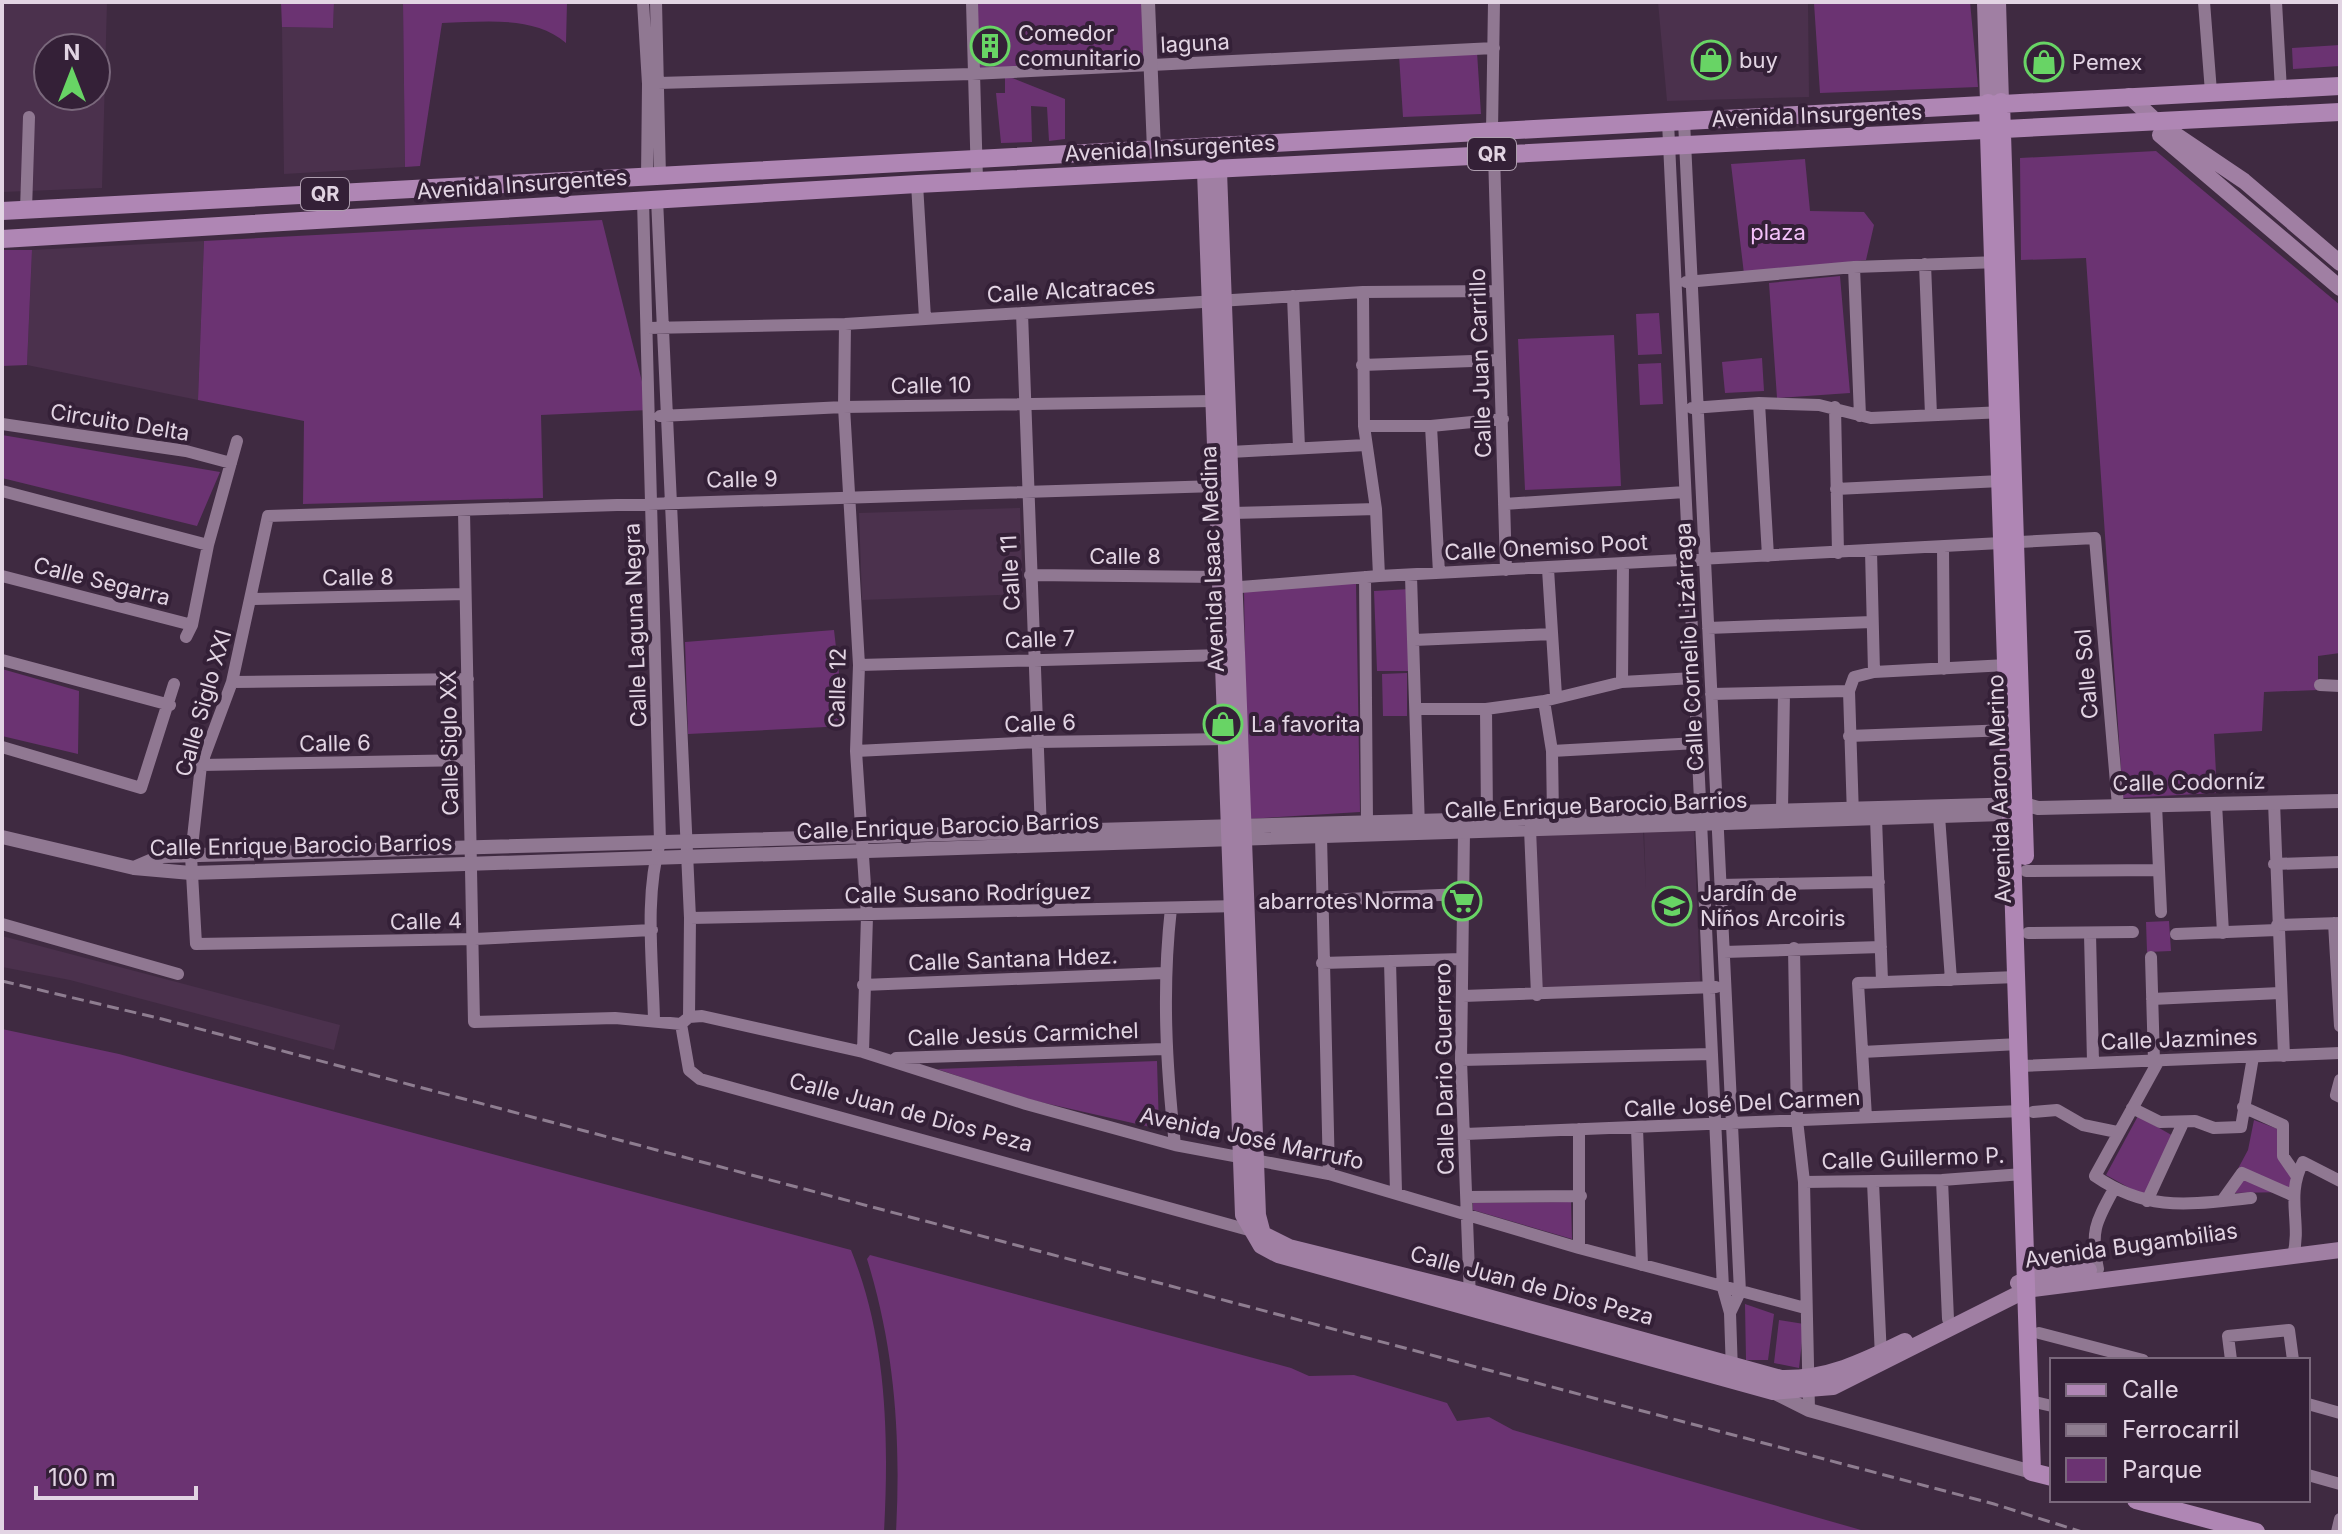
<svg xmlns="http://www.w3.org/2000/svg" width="2342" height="1534" font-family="Inter,sans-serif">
  <rect width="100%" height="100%" fill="#3f2a41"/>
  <path fill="#4b314d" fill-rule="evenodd" d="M2,2H107L102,188L2,192ZM48,48H96V96H48Z
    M334,2H403L405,167L284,174L282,27L333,28Z
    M1658,2H1808L1809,97L1667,101Z
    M204,241L198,400L27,365L32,250Z
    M1020,508L1023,594L862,600L859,513Z
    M1694,828L1700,982L1541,988L1535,834L1643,830L1646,890L1644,829Z
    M2,936L340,1025L334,1050L70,980L2,967Z"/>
  <path fill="#6b3372" d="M281,2H334L333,28L282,27Z
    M403,2H567L566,43C534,15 483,22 442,23L420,166L405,167Z
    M973,2H1144L1148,58L975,71Z
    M1970,2L1978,87L1820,93L1814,3Z
    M2340,45V66L2293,69L2292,48Z
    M1477,52L1481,114L1403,117L1399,55Z
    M1005,75L1065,99V139L1049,141L1047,107L1031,106L1032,142L1001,143L996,93H1005Z
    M2156,151L2340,305V653L2318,656V690L2264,692L2262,731L2214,734L2217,793L2123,798L2086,258L2021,260L2020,158Z
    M1805,159L1810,211L1864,212L1874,225L1866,260L1744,274L1731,164Z
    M602,220L649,410L541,415L543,498L303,504L304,421L198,400L204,241Z
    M2,250H32L27,365L2,366Z
    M1840,276L1850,393L1777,398L1769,283Z
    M1659,313L1662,354L1638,355L1636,314Z
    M1614,335L1621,486L1525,490L1518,339Z
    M1762,358L1764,391L1725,393L1722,362Z
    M1661,363L1663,404L1640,405L1638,364Z
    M2,435L220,472L197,526L2,478Z
    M1356,583L1360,812L1247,819L1244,588Z
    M1410,589L1411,671H1377L1374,591Z
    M834,630L845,726L688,734L685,642Z
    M2,669L79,691L78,754L2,736Z
    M1407,673V716H1383L1382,674Z
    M2169,921L2171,951L2147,952L2146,922Z
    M2,1029L119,1054L851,1250C887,1339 889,1437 884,1532H2Z
    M1157,1061L1159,1129L1027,1099L937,1069Z
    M2138,1116L2175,1137L2144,1196L2106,1175Z
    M2254,1120L2283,1131L2293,1184L2289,1192L2231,1193L2233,1178L2248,1150Z
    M1571,1202L1572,1239L1473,1210V1203Z
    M870,1255L1291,1368L1309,1376L1354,1375L1447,1403L1457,1421L1489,1417L1513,1430L1868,1532H896C901,1439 895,1349 867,1259Z
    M1745,1304L1774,1314L1768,1360H1746Z
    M1779,1320L1804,1324L1799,1368L1774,1363Z"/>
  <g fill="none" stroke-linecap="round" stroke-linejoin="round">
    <path stroke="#907892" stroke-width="12" d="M643,2L648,84L647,178
      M656,2L660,177
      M972,2L977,180
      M2204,2L2211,92
      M2276,2L2281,90
      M658,83L972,74L1494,48
      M1684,121L1740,1292L1730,1313
      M1668,122L1723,1288L1730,1313L1732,1372
      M1492,131L1494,2
      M1494,154L1506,570
      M917,184L925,318
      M657,199L690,918L689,1017
      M643,200L660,842C644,898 653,964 654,1021
      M26,210L29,117
      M1925,264L1931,415
      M1854,267L1860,416
      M1686,282L1854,267L1999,262
      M1363,292L1364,426L1376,509L1379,576
      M1293,296L1299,448
      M1022,313L1041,832
      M845,324L844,407L859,665L856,751L867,916L863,1052
      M647,328L845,324L1363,292L1498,291
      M1362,365L1500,360
      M1759,403L1768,556
      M1835,407L1838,553
      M1692,408L1759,403L1819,405L1871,418L2004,412
      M660,416L844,407L1214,401
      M2,424L186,451L231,463
      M1364,426H1431L1503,419
      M1431,426L1439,573
      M1230,452L1366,445
      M1836,489L2001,481
      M2,491L208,545
      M1504,504L1685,492
      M464,511L474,1022L615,1018L681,1024L689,1017
      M1232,513L1376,509
      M1943,547L1944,669
      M1871,551L1874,672
      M1548,569L1556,696
      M1030,575L1220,577
      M2,576L192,625
      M1411,576L1419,828
      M1365,577L1367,822
      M1228,588L1379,576L2095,538L2118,806
      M252,599L465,594
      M1708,628L1872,622
      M186,637L192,625L208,545L237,441
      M1414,640L1552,634
      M2,660L170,705
      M859,665L1223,655
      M232,682L468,679
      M1622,682L1623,563
      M2320,685L2340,686
      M1711,694L1849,691
      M1544,701L1552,751L1553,817
      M1417,709H1486L1544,701L1622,682L1694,678
      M1486,709L1487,819
      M1849,736L2009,730
      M2,747L141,788L174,684
      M856,751L1038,742L1226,739
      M1552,751L1697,743
      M201,765L469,760
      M2274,802L2284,1056
      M2216,803L2223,933
      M2156,805L2161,912
      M1782,810L1784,693
      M1853,816L1849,691L1854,677L1874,672L2007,665
      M1939,816L1951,980
      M1876,818L1882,981
      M1530,829L1537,995
      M1464,831L1461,1060L1470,1299
      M1321,836L1329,1174
      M2274,864L2340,862
      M2026,871L2159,870
      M1720,885L1879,882
      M1324,900L1463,894
      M1171,908C1162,989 1166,1064 1175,1145
      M690,918L1239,906
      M2334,923L2340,1026
      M2,924L178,974
      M2277,925L2340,923
      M652,930L475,939L196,944L191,856L201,765L232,682L268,516L1217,486
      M2028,933L2133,932
      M2090,934L2093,1062
      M2176,934L2277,930
      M1794,948L1797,1120L1804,1182L1809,1410
      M1724,952L1881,947
      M2151,957L2154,1061
      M1390,961L1396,1192
      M1322,963L1462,959
      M863,985L1164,973
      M1463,996L1716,987
      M2152,999L2280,993
      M689,1017L702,1016L863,1052L1026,1104L1175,1145L1329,1174L1579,1248L1805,1308
      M681,1024L689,1070L700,1079L1256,1232
      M1862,1052L2019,1044
      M896,1058L1164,1049
      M1461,1060L1712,1054
      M2159,1060L2095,1176C2149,1213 2191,1204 2251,1198
      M2019,1066L2340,1053
      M2340,1080L2336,1095L2340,1097
      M2243,1107L2283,1125V1156L2296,1175
      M2132,1108L2160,1122L2195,1121L2214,1128L2241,1127L2253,1057
      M2033,1112L2057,1110L2083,1125L2117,1132
      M1866,1117L1858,983L2017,977
      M1637,1128L1642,1265
      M1579,1129V1248
      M1465,1134L2021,1111
      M1942,1180L1948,1319
      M1804,1182L1942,1180L2023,1174
      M1873,1182L1881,1357
      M1467,1197L1581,1196
      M2147,1201L2183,1123
      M2222,1201L2242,1173L2292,1195
      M2293,1256C2302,1222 2285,1197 2303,1162L2340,1181
      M2098,1269C2090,1231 2096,1222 2114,1189
      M2039,1333L2143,1360
      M2231,1360L2228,1336L2289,1330L2293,1360
      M2030,1401L2052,1406
      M2308,1404L2340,1413
      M2308,1475L2340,1484
      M2337,1532L2340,1519"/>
    <path stroke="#907892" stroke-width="14" d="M1148,2L1154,150
      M2,837L134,868L191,873L2003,814
      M134,868L162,856L2024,804L2038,808L2340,801
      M1773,1392L1809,1410L2032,1472"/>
    <path stroke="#a07fa3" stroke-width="16" d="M1985,2L1988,103
      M1998,2L2001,102
      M2129,96L2158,123L2244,181L2340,263
      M2160,135L2340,288
      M1205,171L1243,1215L1261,1246L1278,1255L1773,1392L1833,1387L2026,1290L2340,1250
      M1219,171L1258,1215L1263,1234L1289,1247L1470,1292L1781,1378C1828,1379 1864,1361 1905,1341
      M2018,1283L2037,1276L2089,1270"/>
    <path stroke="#af86b4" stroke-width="18" d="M2001,102L2025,856
      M1988,103L2032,1472L2052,1477
      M2,211L2340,86
      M2,239L917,184L2340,112
      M2136,1500L2256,1532"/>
    <path stroke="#8e7d90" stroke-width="3" stroke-dasharray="12 6" stroke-linecap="butt" d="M2,981L162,1019L1994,1504L2082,1532"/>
  </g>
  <defs>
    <g id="building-ring" transform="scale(2)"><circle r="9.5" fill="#342037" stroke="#68d465" stroke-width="1.5"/><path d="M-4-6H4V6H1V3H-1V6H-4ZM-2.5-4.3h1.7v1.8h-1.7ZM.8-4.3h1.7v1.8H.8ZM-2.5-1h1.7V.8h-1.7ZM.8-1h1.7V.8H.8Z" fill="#68d465"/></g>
    <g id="shop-ring" transform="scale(2)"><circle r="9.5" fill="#342037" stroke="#68d465" stroke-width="1.5"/><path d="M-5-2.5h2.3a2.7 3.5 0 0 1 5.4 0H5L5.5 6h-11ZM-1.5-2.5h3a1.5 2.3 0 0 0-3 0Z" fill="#68d465"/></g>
    <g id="supermarket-ring" transform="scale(2)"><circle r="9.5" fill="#342037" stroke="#68d465" stroke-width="1.5"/><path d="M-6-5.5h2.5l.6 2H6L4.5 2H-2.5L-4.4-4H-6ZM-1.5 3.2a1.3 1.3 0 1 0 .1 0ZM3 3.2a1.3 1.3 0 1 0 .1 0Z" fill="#68d465"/></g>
    <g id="school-ring" transform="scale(2)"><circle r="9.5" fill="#342037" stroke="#68d465" stroke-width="1.5"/><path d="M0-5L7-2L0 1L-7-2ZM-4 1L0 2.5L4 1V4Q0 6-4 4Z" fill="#68d465"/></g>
  </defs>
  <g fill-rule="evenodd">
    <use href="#building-ring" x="990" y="46"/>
    <use href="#shop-ring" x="1711" y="60"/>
    <use href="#shop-ring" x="2044" y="62"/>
    <use href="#shop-ring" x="1223" y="724"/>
    <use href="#supermarket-ring" x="1462" y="901"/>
    <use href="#school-ring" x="1672" y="906"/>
  </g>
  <g text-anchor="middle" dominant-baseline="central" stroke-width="8" stroke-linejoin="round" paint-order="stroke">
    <g fill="#342037" stroke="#ae9eaf" stroke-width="2">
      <rect x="1468" y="138" width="48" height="32" rx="6"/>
      <rect x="301" y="178" width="48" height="32" rx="6"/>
    </g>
    <g font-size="20" font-weight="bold" fill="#e2d4e3">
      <text x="1492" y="154">QR</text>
      <text x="325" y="194">QR</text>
    </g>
    <g font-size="22" fill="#e2d4e3" stroke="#342037" text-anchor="start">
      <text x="1018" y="33">Comedor<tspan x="1018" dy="25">comunitario</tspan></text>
      <text x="1739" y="60">buy</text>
      <text x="2072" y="62">Pemex</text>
      <text x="1251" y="724">La favorita</text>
      <text x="1700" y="893">Jardín de<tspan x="1700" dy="25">Niños Arcoiris</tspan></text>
      <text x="1434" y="901" text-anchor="end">abarrotes Norma</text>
    </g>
    <g font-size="22" fill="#e2d4e3" stroke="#342037">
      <text transform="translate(1195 43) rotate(-3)">laguna</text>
      <text transform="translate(1817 115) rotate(-2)">Avenida Insurgentes</text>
      <text transform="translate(1170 148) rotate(-3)">Avenida Insurgentes</text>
      <text transform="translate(522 184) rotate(-4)">Avenida Insurgentes</text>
      <text transform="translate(1071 290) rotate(-3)">Calle Alcatraces</text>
      <text transform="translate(1480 363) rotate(-92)">Calle Juan Carrillo</text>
      <text transform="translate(931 385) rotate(-1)">Calle 10</text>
      <text transform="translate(120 422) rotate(9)">Circuito Delta</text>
      <text transform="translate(742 479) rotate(-1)">Calle 9</text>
      <text transform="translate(1546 547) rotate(-3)">Calle Onemiso Poot</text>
      <text x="1125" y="556">Calle 8</text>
      <text transform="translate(1212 559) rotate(-92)">Avenida Isaac Medina</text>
      <text transform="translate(1010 573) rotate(-93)">Calle 11</text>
      <text transform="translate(358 577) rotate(-1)">Calle 8</text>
      <text transform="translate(102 581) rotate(14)">Calle Segarra</text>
      <text transform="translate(635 625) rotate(-92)">Calle Laguna Negra</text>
      <text transform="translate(1040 639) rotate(-2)">Calle 7</text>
      <text transform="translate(1689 647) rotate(-93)">Calle Cornelio Lizárraga</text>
      <text transform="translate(2086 674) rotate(-95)">Calle Sol</text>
      <text transform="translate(837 688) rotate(-89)">Calle 12</text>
      <text transform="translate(203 703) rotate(-74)">Calle Siglo XXI</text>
      <text transform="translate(1040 723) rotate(-2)">Calle 6</text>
      <text transform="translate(335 743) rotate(-1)">Calle 6</text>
      <text transform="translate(449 743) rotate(-91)">Calle Siglo XX</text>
      <text transform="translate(2189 782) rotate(-1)">Calle Codorníz</text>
      <text transform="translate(1999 789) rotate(-92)">Avenida Aaron Merino</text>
      <text transform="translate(1596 805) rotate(-2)">Calle Enrique Barocio Barrios</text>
      <text transform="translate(948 826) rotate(-2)">Calle Enrique Barocio Barrios</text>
      <text transform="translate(301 845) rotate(-1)">Calle Enrique Barocio Barrios</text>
      <text transform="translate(968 893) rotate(-1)">Calle Susano Rodríguez</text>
      <text transform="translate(426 921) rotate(-1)">Calle 4</text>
      <text transform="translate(1013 959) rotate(-2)">Calle Santana Hdez.</text>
      <text transform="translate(1023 1034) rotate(-2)">Calle Jesús Carmichel</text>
      <text transform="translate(2179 1039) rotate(-2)">Calle Jazmines</text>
      <text transform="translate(1444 1069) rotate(-91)">Calle Dario Guerrero</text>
      <text transform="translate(1742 1103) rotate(-3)">Calle José Del Carmen</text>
      <text transform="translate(911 1112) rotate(15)">Calle Juan de Dios Peza</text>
      <text transform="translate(1252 1138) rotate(12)">Avenida José Marrufo</text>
      <text transform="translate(1913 1158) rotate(-2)">Calle Guillermo P.</text>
      <text transform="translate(2131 1245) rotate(-8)">Avenida Bugambilias</text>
      <text transform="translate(1532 1285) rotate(15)">Calle Juan de Dios Peza</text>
    </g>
    <g font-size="22" fill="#f4c1fa" stroke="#342037">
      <text x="1778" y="232">plaza</text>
    </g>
  </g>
  <rect width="2342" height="1534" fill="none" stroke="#e2d4e3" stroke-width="8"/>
  <rect x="2050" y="1358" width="260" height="144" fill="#342037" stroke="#7a687c" stroke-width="2"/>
  <rect x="2066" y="1384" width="40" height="12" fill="#af86b4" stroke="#7a687c" stroke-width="2"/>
  <text x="2122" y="1398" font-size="24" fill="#e2d4e3">Calle</text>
  <rect x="2066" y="1424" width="40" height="12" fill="#8e7d90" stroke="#7a687c" stroke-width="2"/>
  <text x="2122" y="1438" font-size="24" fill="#e2d4e3">Ferrocarril</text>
  <rect x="2066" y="1458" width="40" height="24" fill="#6b3372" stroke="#7a687c" stroke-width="2"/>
  <text x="2122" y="1478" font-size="24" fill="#e2d4e3">Parque</text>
  <g transform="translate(72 72)"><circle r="38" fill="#342037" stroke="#7a687c" stroke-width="2"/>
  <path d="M0-6L14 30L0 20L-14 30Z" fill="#68d465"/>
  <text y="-12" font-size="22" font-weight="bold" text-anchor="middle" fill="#e2d4e3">N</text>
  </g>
  <path d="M36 1486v12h160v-12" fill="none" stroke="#e2d4e3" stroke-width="4"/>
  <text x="48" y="1486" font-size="24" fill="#e2d4e3" stroke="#342037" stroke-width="6" paint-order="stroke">100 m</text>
</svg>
